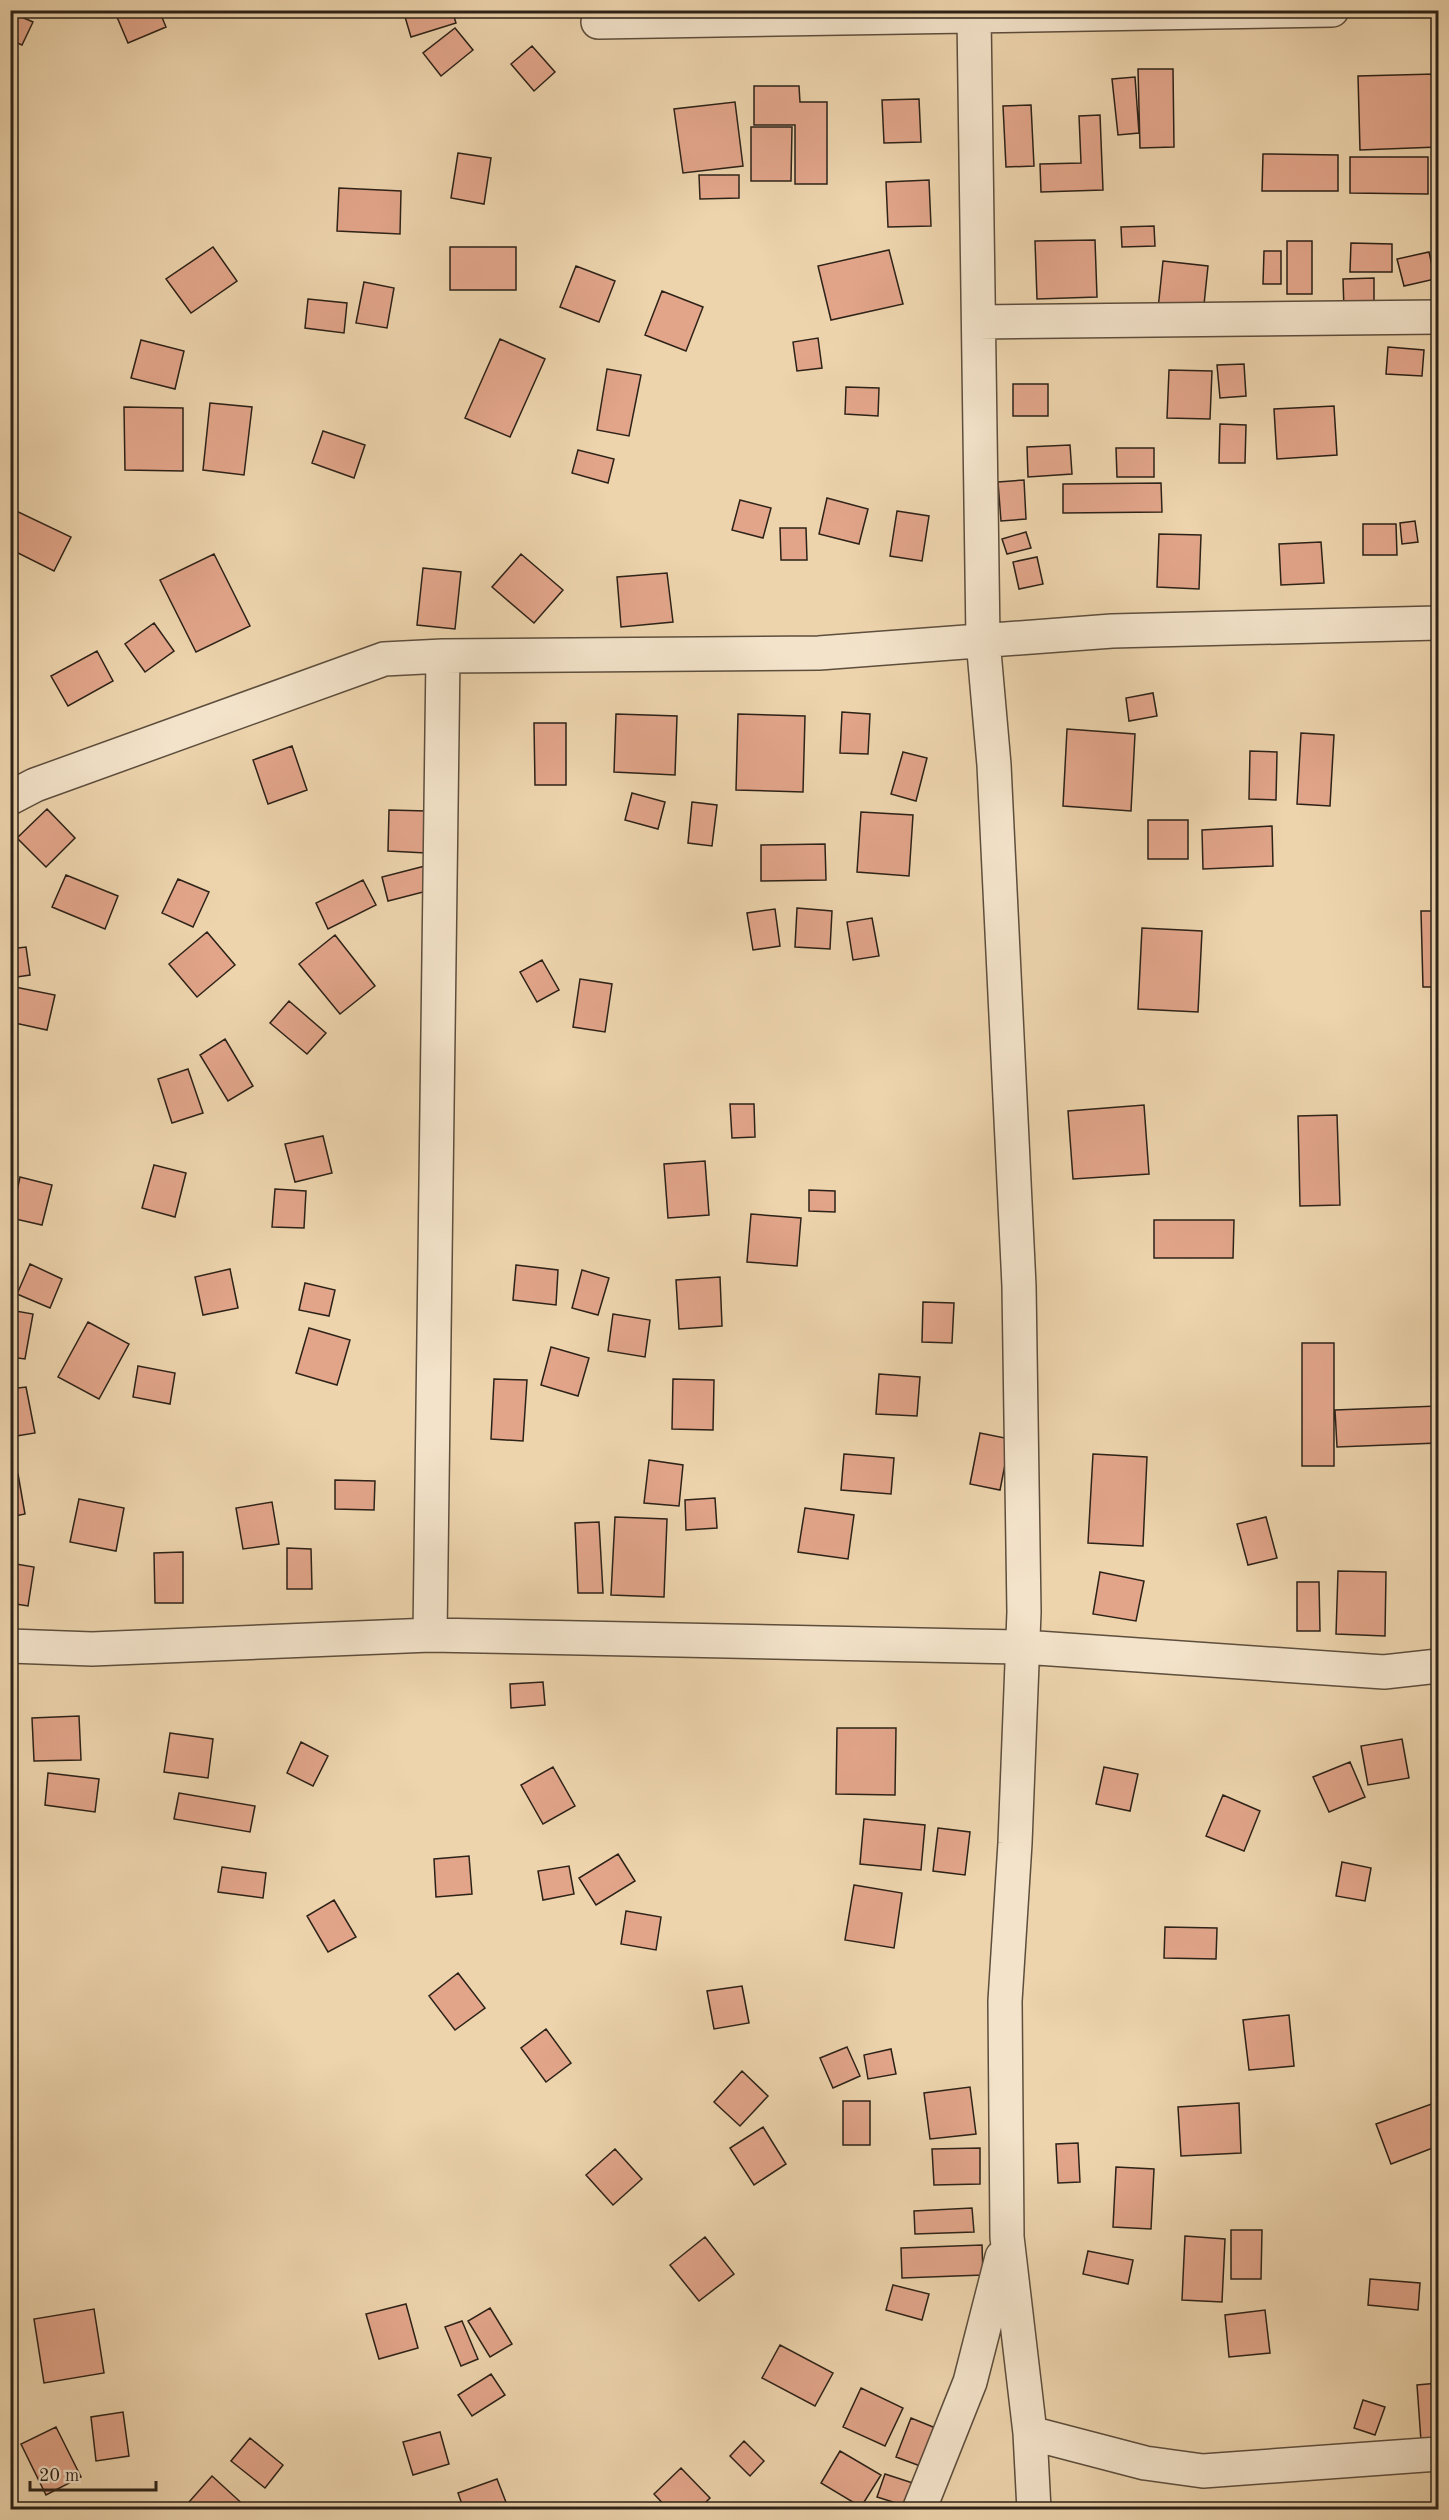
<svg xmlns="http://www.w3.org/2000/svg" width="1449" height="2520" font-family="'Old Standard TT',serif">
  <rect width="100%" height="100%" fill="#edd4ad"/>
  <filter id="stains"><feTurbulence type="fractalNoise" baseFrequency=".00333" numOctaves="4"/><feColorMatrix values="0 0 0 0 .2 0 0 0 0 .09 0 0 0 0 .02 0 0 0 .5 -.17"/></filter>
  <radialGradient id="worn" r=".72"><stop offset=".6" stop-color="#630" stop-opacity="0"/><stop offset="1" stop-color="#630" stop-opacity=".3"/></radialGradient>
  <path fill="#e2a58a" stroke="#2d2218" stroke-width="1.5" d="M114,10H159L166,27L128,43Z
    M403,10H452L456,23L411,37Z
    M10,12L33,22L22,45L10,40Z
    M455,28L473,50L441,76L423,53Z
    M532,46L555,72L534,91L511,64Z
    M1138,69H1173L1174,147L1140,148Z
    M1435,74L1438,147L1360,150L1358,76Z
    M1135,77L1139,133L1118,135L1112,79Z
    M754,86H799L800,102H827V184H795V125H754Z
    M919,99L921,142L884,143L882,100Z
    M735,102L743,166L683,173L674,109Z
    M1031,105L1034,166L1006,167L1003,106Z
    M1100,115L1103,190L1041,192L1040,164L1081,163L1079,116Z
    M751,127H792L791,181H751Z
    M458,153L491,158L484,204L451,198Z
    M1263,154L1338,155V191H1262Z
    M1350,157H1428V194L1350,193Z
    M1434,167H1438V195H1433Z
    M699,175H739V198L700,199Z
    M929,180L931,226L888,227L886,182Z
    M339,188L401,191L400,234L337,231Z
    M1154,226L1155,246L1122,247L1121,227Z
    M1095,240L1097,297L1037,299L1035,241Z
    M1287,241H1312V294H1287Z
    M1351,243L1392,244V272H1350Z
    M213,247L237,281L191,313L166,279Z
    M450,247H516V290H450Z
    M889,250L903,304L831,320L818,266Z
    M1264,251H1281V284H1263Z
    M1429,252L1435,279L1404,286L1397,259Z
    M1163,261L1208,266L1203,314L1158,309Z
    M576,266L615,281L599,322L560,307Z
    M1374,278V309L1344,310L1343,279Z
    M364,282L394,288L387,328L356,323Z
    M662,291L703,307L686,351L645,335Z
    M308,299L347,303L344,333L305,328Z
    M818,338L822,368L797,371L793,342Z
    M500,339L545,359L510,437L465,418Z
    M141,340L184,351L175,389L131,378Z
    M1388,347L1424,350L1422,376L1386,374Z
    M1244,364L1246,396L1220,398L1217,365Z
    M607,369L641,375L629,436L597,430Z
    M1169,370L1212,371L1210,419L1167,418Z
    M1013,384H1048V416H1013Z
    M846,387L879,388L878,416L845,414Z
    M210,403L252,407L244,475L203,470Z
    M1334,406L1337,455L1277,459L1274,409Z
    M124,407L183,408V471L125,470Z
    M1220,424L1246,425L1245,463H1219Z
    M323,431L365,445L354,478L312,463Z
    M1070,445L1072,474L1028,477L1027,447Z
    M1116,448H1154V477H1117Z
    M578,450L614,459L608,483L572,473Z
    M1024,480L1026,519L1001,521L998,482Z
    M1161,483L1162,512L1063,513V484Z
    M827,498L868,509L859,544L819,534Z
    M740,500L771,508L763,538L732,530Z
    M10,508L71,537L54,571L10,549Z
    M897,511L929,516L922,561L890,556Z
    M1415,521L1418,542L1402,544L1400,523Z
    M1363,524H1396L1397,555H1363Z
    M780,528H806L807,560H781Z
    M1026,532L1031,548L1007,554L1002,539Z
    M1159,534L1201,535L1199,589L1157,587Z
    M1321,542L1324,583L1281,585L1279,544Z
    M214,554L250,626L196,652L160,580Z
    M521,554L563,590L534,623L492,587Z
    M1037,557L1043,584L1019,589L1013,562Z
    M423,568L461,572L455,629L417,625Z
    M667,573L673,622L621,627L617,577Z
    M154,623L174,651L145,672L125,644Z
    M97,651L113,681L68,706L51,676Z
    M1153,693L1157,716L1129,721L1126,698Z
    M842,712L870,714L868,754L840,753Z
    M616,714L677,716L675,775L614,772Z
    M738,714L805,716L803,792L736,790Z
    M534,723H566V785H535Z
    M1067,729L1135,734L1131,811L1063,806Z
    M1301,733L1334,735L1330,806L1297,804Z
    M292,746L307,790L268,804L253,760Z
    M1250,751L1277,752L1276,800L1249,799Z
    M903,752L927,758L916,801L891,794Z
    M632,793L665,802L658,829L625,820Z
    M692,802L717,805L712,846L688,843Z
    M47,809L75,838L46,867L17,838Z
    M389,810L427,811L426,853L388,851Z
    M861,812L913,815L909,876L857,872Z
    M1148,820H1188V859H1148Z
    M1272,826L1273,866L1203,869L1202,830Z
    M825,844L826,880L761,881V845Z
    M425,866L431,890L388,901L382,877Z
    M66,875L118,896L105,929L52,907Z
    M178,879L209,892L193,927L162,913Z
    M363,880L376,905L328,929L316,903Z
    M797,908L832,911L830,949L795,947Z
    M775,909L780,946L753,950L747,913Z
    M1421,911H1438V987H1423Z
    M872,918L879,956L853,960L847,922Z
    M1142,928L1202,931L1198,1012L1138,1009Z
    M207,932L235,965L197,997L169,964Z
    M335,935L375,986L340,1014L299,964Z
    M26,947L30,975L10,978V949Z
    M542,960L559,990L537,1002L520,972Z
    M580,979L612,984L605,1032L573,1027Z
    M15,987L55,995L47,1030L10,1022V1005Z
    M289,1001L326,1033L307,1054L270,1023Z
    M225,1039L253,1086L228,1101L200,1055Z
    M188,1069L203,1113L172,1123L158,1079Z
    M730,1104H754L755,1137L732,1138Z
    M1144,1105L1149,1174L1073,1179L1068,1111Z
    M1337,1115L1340,1205L1300,1206L1298,1116Z
    M1433,1134H1438V1169H1432Z
    M323,1136L332,1173L295,1182L285,1144Z
    M705,1161L709,1215L668,1218L664,1164Z
    M154,1165L186,1173L175,1217L142,1208Z
    M20,1177L52,1185L42,1225L11,1218Z
    M275,1189L306,1191L304,1228L272,1227Z
    M809,1190L835,1191V1212L809,1211Z
    M751,1214L801,1218L797,1266L747,1262Z
    M1154,1220H1234L1233,1258H1154Z
    M30,1264L62,1279L50,1308L17,1294Z
    M516,1265L558,1270L556,1305L513,1300Z
    M230,1269L238,1308L203,1315L195,1277Z
    M582,1270L609,1278L598,1315L572,1308Z
    M720,1277L722,1326L679,1329L676,1280Z
    M305,1283L335,1290L329,1316L299,1310Z
    M923,1302L954,1303L952,1343L922,1342Z
    M10,1310L33,1314L25,1359L10,1357Z
    M613,1314L650,1320L645,1357L608,1351Z
    M88,1322L129,1344L99,1399L58,1377Z
    M309,1328L350,1340L337,1385L296,1373Z
    M1302,1343H1334V1466H1302Z
    M551,1347L589,1358L578,1396L541,1385Z
    M138,1366L175,1373L170,1404L133,1397Z
    M879,1374L920,1377L917,1416L876,1414Z
    M494,1379L527,1380L523,1441L491,1439Z
    M673,1379L714,1380L713,1430L672,1429Z
    M26,1387L35,1433L10,1437V1389Z
    M1438,1406V1443L1337,1447L1335,1410Z
    M980,1433L1010,1439L1000,1490L970,1484Z
    M844,1454L894,1458L891,1494L841,1490Z
    M1093,1454L1147,1457L1143,1546L1088,1543Z
    M649,1460L683,1465L679,1506L644,1503Z
    M18,1474L25,1514L10,1517V1476Z
    M335,1480L375,1481L374,1510L335,1509Z
    M715,1498L717,1528L686,1530L685,1500Z
    M79,1499L124,1508L116,1551L70,1542Z
    M272,1502L279,1544L243,1549L236,1508Z
    M805,1508L854,1515L848,1559L798,1552Z
    M615,1517L667,1519L664,1597L611,1595Z
    M1266,1517L1277,1558L1248,1565L1237,1524Z
    M599,1522L603,1593H578L575,1523Z
    M287,1548L311,1549L312,1589H287Z
    M183,1552V1603H155L154,1553Z
    M10,1563L34,1567L28,1606L10,1603Z
    M1338,1571L1386,1572L1385,1636L1336,1634Z
    M1100,1572L1144,1581L1136,1621L1093,1614Z
    M1297,1582H1319L1320,1631H1297Z
    M543,1682L545,1705L511,1708L510,1684Z
    M79,1716L81,1760L34,1761L32,1718Z
    M837,1728H896L895,1795L836,1794Z
    M170,1733L213,1739L208,1778L164,1772Z
    M1402,1739L1409,1778L1368,1785L1361,1746Z
    M301,1742L328,1756L313,1786L287,1773Z
    M1350,1762L1365,1797L1329,1812L1313,1777Z
    M553,1767L575,1806L543,1824L521,1785Z
    M1104,1767L1138,1774L1130,1811L1096,1804Z
    M48,1773L99,1779L95,1812L45,1805Z
    M179,1793L255,1806L250,1832L174,1819Z
    M1223,1795L1260,1811L1244,1851L1206,1836Z
    M864,1819L925,1825L921,1870L860,1864Z
    M938,1828L970,1832L965,1875L933,1871Z
    M618,1854L635,1881L596,1905L579,1878Z
    M469,1856L472,1894L436,1897L434,1859Z
    M1342,1862L1371,1868L1365,1901L1336,1896Z
    M569,1866L574,1894L543,1900L538,1871Z
    M222,1867L266,1873L263,1898L218,1892Z
    M854,1885L902,1893L894,1948L845,1940Z
    M334,1900L356,1937L328,1952L307,1916Z
    M1438,1908V1959H1433Z
    M626,1911L661,1917L656,1950L621,1944Z
    M1165,1927L1217,1928L1216,1959L1164,1958Z
    M458,1973L485,2008L455,2030L429,1996Z
    M742,1986L749,2023L714,2029L707,1991Z
    M1289,2015L1294,2066L1249,2070L1243,2020Z
    M546,2029L571,2063L546,2082L521,2048Z
    M847,2047L860,2076L833,2088L820,2058Z
    M891,2049L896,2074L868,2079L864,2055Z
    M742,2071L768,2096L740,2126L714,2102Z
    M970,2087L976,2134L930,2139L924,2093Z
    M843,2101H870V2145H843Z
    M1437,2102L1438,2146L1391,2164L1376,2124Z
    M1239,2103L1241,2153L1181,2156L1178,2107Z
    M763,2127L786,2164L754,2185L730,2148Z
    M1078,2143L1080,2182L1058,2183L1056,2144Z
    M980,2148V2184L934,2185L932,2149Z
    M615,2149L642,2179L613,2205L586,2175Z
    M1116,2167L1154,2169L1151,2229L1113,2227Z
    M1438,2196V2227H1434Z
    M972,2208L974,2232L915,2234L914,2211Z
    M1231,2230H1262L1261,2279H1231Z
    M1185,2236L1225,2239L1222,2302L1182,2300Z
    M705,2237L734,2274L699,2301L670,2265Z
    M982,2245L983,2275L902,2278L901,2248Z
    M1088,2251L1133,2260L1128,2284L1083,2274Z
    M1370,2279L1420,2283L1418,2310L1368,2305Z
    M893,2285L929,2294L922,2320L886,2310Z
    M406,2304L418,2348L379,2359L366,2314Z
    M490,2308L512,2344L490,2357L468,2321Z
    M94,2309L104,2373L44,2383L34,2319Z
    M1265,2310L1270,2353L1229,2357L1225,2315Z
    M462,2321L478,2359L461,2366L445,2327Z
    M780,2345L833,2373L815,2406L762,2378Z
    M491,2374L505,2395L472,2416L458,2395Z
    M1438,2383V2439L1421,2441L1417,2385Z
    M861,2388L903,2408L885,2446L843,2427Z
    M1363,2400L1385,2407L1375,2435L1354,2428Z
    M123,2412L129,2456L96,2461L91,2417Z
    M911,2418L938,2429L923,2467L896,2457Z
    M56,2427L81,2477L46,2495L21,2444Z
    M440,2432L449,2464L413,2475L403,2442Z
    M250,2438L283,2465L265,2488L231,2461Z
    M744,2441L764,2461L750,2476L730,2456Z
    M840,2451L881,2475L861,2507L821,2483Z
    M681,2468L710,2498L698,2510H669L654,2494Z
    M885,2474L919,2485L912,2508L877,2497Z
    M212,2476L248,2509V2510H182Z
    M497,2479L509,2510H464L458,2493Z"/>
  <g fill="none" stroke-linecap="round" stroke-linejoin="round">
    <g stroke="#5d4e3d" stroke-width="36">
      <path id="minor" d="M974,16L983,640L994,765L1019,1286L1024,1612L1015,1843L1005,2001L1007,2237L1030,2433L1034,2510
        M598,22L1332,10
        M979,322L1438,317
        M10,798L35,785L384,659L443,656L819,653L1112,631L1438,623
        M430,1635L443,656
        M10,1646L92,1649L430,1635L1023,1647L1384,1672L1438,1666
        M1030,2433L1145,2463L1203,2471L1438,2454
        M919,2510L970,2382L1002,2257"/>
    </g>
    <use href="#minor" stroke="#f3e3ca" stroke-width="33"/>
  </g>
  <rect width="1449" height="2520" fill="none" stroke="#edd4ad" stroke-width="36"/>
  <rect x="12" y="12" width="1425" height="2496" fill="none" stroke="#2d2218" stroke-width="3"/>
  <rect x="18" y="18" width="1413" height="2484" fill="none" stroke="#2d2218" stroke-width="1.5"/>
  <path d="M30 2481v9h126v-9" fill="none" stroke="#2d2218" stroke-width="3"/>
  <text x="39" y="2481" font-size="18" fill="#2d2218" stroke="#f3e3ca" stroke-width="4.5" paint-order="stroke">20 m</text>
  <rect width="100%" height="100%" filter="url(#stains)"/>
  <rect width="100%" height="100%" fill="url(#worn)"/>
</svg>
